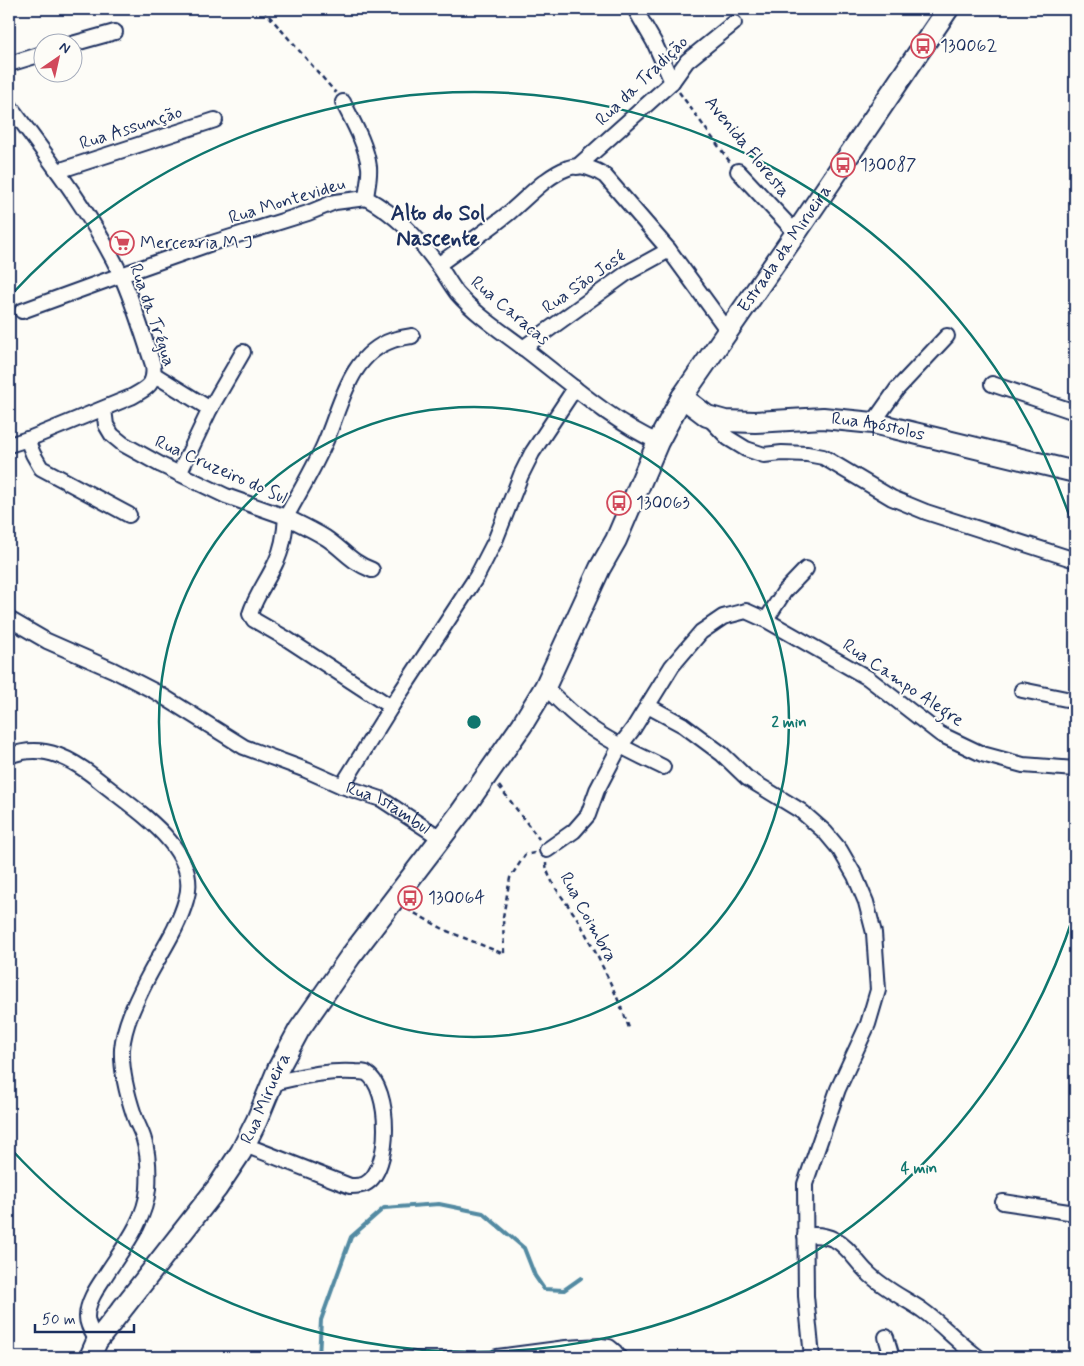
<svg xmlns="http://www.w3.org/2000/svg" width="1084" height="1366" font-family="Mynerve,sans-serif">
  <rect width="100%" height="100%" fill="#fdfcf7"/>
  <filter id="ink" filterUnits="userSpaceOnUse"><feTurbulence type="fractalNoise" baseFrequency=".02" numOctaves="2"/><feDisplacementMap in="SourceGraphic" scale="10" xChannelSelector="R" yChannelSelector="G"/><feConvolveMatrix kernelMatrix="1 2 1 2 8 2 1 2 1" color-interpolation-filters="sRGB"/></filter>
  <g filter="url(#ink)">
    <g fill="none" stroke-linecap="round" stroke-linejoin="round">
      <path stroke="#528aa2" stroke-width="4" d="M319,1357L321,1320L351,1237L384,1208L439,1204L483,1213L524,1248L535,1276L544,1289L564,1290L581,1278"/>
      <g stroke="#1b2f5e" stroke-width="18">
        <g id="street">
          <path d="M635,9L654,42L672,82"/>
          <path d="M72,44L115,32"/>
          <path d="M9,64L42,54"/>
          <path d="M343,102C353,122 366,144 369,167C370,177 367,188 366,198C397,215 417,237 438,265C445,274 450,284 457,293C478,317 506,334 530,353C570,384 613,422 658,442"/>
          <path d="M9,105C49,159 92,214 121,275C134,304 143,335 153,365C156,385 146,389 131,397L31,438L9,445"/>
          <path d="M577,167L672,82L687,61L734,23"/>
          <path d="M58,171L215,120"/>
          <path d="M738,171L796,233"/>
          <path d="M438,265C462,247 487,231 510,212C528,197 546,176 568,168C580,163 595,169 605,176L669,250L728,331"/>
          <path d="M22,311L121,275L212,243L308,213L335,202L366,198"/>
          <path d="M523,348L627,273L669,250"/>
          <path d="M155,375L210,409"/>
          <path d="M992,384L1075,412"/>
          <path d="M104,409L106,425L112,435L123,444L161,465L226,496L286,517C285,533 283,548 276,562C268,580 256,595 250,614L254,620L287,639L391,707"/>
          <path d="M708,417L728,438L746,449L764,455L782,453L807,454L823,457L892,498L926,512L1075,560"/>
          <path d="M873,423L897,389L947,336"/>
          <path d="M27,439L33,454L41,468L129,515"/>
          <path d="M179,474L210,409L243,352"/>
          <path d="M372,570C349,561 344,550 326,538C313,530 300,524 286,517C299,493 313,470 324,445C341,408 348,355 393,340C399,338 406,337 412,336"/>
          <path id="s1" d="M9,619L47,641L113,670L156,692L244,747L306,770L342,786L381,799L442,839"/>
          <path d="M766,620L784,592L806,569"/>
          <path d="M545,687C560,702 574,716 591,728C613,744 639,755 663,767"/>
          <path d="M1022,690L1071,700L1075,703"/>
          <path d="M648,706L683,725L722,754L747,778L801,811L825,832L840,850L855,876L866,902L874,933L878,990L868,1024L838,1089L805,1184L806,1296L812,1357"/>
          <path d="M9,756C45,742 74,760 101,782C134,809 202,850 186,900C178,929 159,955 146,981C135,1003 124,1025 122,1049C121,1072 127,1094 134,1115C137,1124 142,1132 144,1140C149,1156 149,1172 148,1189C145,1222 122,1249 105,1276C97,1288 87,1302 87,1317C87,1326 93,1333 97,1341"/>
          <path d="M342,786L391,707L477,576L495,541L521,475L532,453L575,388"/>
          <path d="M547,850L574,831L588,815L597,790L620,746L633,729L672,666L701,632L723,617L746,611L766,620L868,678L940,734L982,754L1023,765L1075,769"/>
          <path d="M245,1145L350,1186C354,1186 361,1186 365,1184C392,1171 391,1087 366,1073C363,1072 359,1072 355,1072C327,1070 300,1077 272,1083"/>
          <path d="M1003,1202L1075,1213"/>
          <path d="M805,1236C816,1234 825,1235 835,1240C849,1247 856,1262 868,1273C883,1288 904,1298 922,1310C942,1324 958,1343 978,1357"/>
          <path d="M886,1337L892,1357"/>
          <path d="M497,1357L566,1348L601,1346L609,1347L615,1352L619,1357"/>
        </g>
      </g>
      <g stroke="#1b2f5e" stroke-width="24">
        <g id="secondary">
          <path id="s2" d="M682,397L707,416L725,421L755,422L823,418L873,423L1075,472"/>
          <path id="s3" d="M90,1357L97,1341L217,1188L241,1152L257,1120L278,1069L299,1030L350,957L461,812L522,725L545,687L600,568L616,540L658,442L682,397L796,233L948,9"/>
        </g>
      </g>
      <path stroke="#1b2f5e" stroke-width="2.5" stroke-dasharray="5 4" stroke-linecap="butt" d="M263,9L336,93
        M679,92L730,162
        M499,786L539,839
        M546,863C546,881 571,907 580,923C598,957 616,991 629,1028
        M407,909L447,931L504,954L503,917L510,878L525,855L535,853"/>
      <use href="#street" stroke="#fdfcf7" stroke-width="14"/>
      <use href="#secondary" stroke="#fdfcf7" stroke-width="20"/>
    </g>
  </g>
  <g fill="none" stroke="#0f766e" stroke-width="2.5">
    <circle cx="474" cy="722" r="315"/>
    <path d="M1075 911A630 630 0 0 1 10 1148M10 296A630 630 0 0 1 1075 533"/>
  </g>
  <defs>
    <g id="bus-ring" transform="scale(1.25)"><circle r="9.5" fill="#fdfcf7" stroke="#d1495b" stroke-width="1.5"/><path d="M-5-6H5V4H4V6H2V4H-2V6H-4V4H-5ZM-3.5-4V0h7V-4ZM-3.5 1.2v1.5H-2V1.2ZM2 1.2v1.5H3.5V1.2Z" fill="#d1495b"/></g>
    <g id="supermarket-ring" transform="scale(1.25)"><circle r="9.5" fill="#fdfcf7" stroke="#d1495b" stroke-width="1.5"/><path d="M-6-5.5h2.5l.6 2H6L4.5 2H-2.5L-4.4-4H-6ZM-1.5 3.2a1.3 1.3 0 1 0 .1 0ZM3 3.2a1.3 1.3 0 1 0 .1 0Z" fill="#d1495b"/></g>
  </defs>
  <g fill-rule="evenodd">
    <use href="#bus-ring" x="923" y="46"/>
    <use href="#bus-ring" x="843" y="165"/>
    <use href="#supermarket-ring" x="122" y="243"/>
    <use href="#bus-ring" x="619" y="503"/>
    <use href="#bus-ring" x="410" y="898"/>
  </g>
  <g text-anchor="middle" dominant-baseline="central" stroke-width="4" stroke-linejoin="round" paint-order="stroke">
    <g font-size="18" fill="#1b2f5e" stroke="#fdfcf7" text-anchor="start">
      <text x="940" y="46">130062</text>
      <text x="860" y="165">130087</text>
      <text x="140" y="243">Mercearia M J</text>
      <text x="636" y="503">130063</text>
      <text x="428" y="898">130064</text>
    </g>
    <g font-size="18" fill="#1b2f5e" stroke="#fdfcf7">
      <text transform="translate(642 81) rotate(-44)">Rua da Tradição</text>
      <text transform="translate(131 128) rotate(-18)">Rua Assunção</text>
      <text transform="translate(747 147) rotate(51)">Avenida Floresta</text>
      <text transform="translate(287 201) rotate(-17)">Rua Montevideu</text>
      <text stroke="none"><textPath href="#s3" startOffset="1314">Estrada da Mirueira</textPath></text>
      <text transform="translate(584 282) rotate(-35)">Rua São José</text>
      <text transform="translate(510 311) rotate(40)">Rua Caracas</text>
      <text transform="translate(152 315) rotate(71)">Rua da Trégua</text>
      <text stroke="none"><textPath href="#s2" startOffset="204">Rua Apóstolos</textPath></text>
      <text transform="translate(221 470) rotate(24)">Rua Cruzeiro do Sul</text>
      <text transform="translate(903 683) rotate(34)">Rua Campo Alegre</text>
      <text stroke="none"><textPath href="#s1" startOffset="425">Rua Istambul</textPath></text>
      <text transform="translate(588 917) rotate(61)">Rua Coimbra</text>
      <text stroke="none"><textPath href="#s3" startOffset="314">Rua Mirueira</textPath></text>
    </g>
    <g font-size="22" font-weight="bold" fill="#1b2f5e" stroke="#fdfcf7">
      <text x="438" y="214">Alto do Sol<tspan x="438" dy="25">Nascente</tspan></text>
    </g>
  </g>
  <circle cx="474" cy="722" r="8" fill="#0f766e" stroke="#fdfcf7" stroke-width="2.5"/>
  <g font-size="15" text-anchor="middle" font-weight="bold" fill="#0f766e" stroke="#fdfcf7" stroke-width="4" stroke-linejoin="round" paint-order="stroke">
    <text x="789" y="727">2 min</text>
    <text x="919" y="1173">4 min</text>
  </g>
  <rect width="1084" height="1366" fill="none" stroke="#fdfcf7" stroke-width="30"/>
  <rect x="15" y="15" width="1054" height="1336" fill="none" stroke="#1b2f5e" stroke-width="2" filter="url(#ink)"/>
  <g transform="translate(58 58) rotate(34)"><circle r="24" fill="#fdfcf7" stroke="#a3aaba"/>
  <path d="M0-4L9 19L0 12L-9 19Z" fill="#d1495b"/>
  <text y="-8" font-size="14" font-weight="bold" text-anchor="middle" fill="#1b2f5e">N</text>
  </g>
  <path d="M35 1324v8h99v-8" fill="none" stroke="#1b2f5e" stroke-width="2.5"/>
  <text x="42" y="1324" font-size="15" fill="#1b2f5e" stroke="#fdfcf7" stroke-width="4" paint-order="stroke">50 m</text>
</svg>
